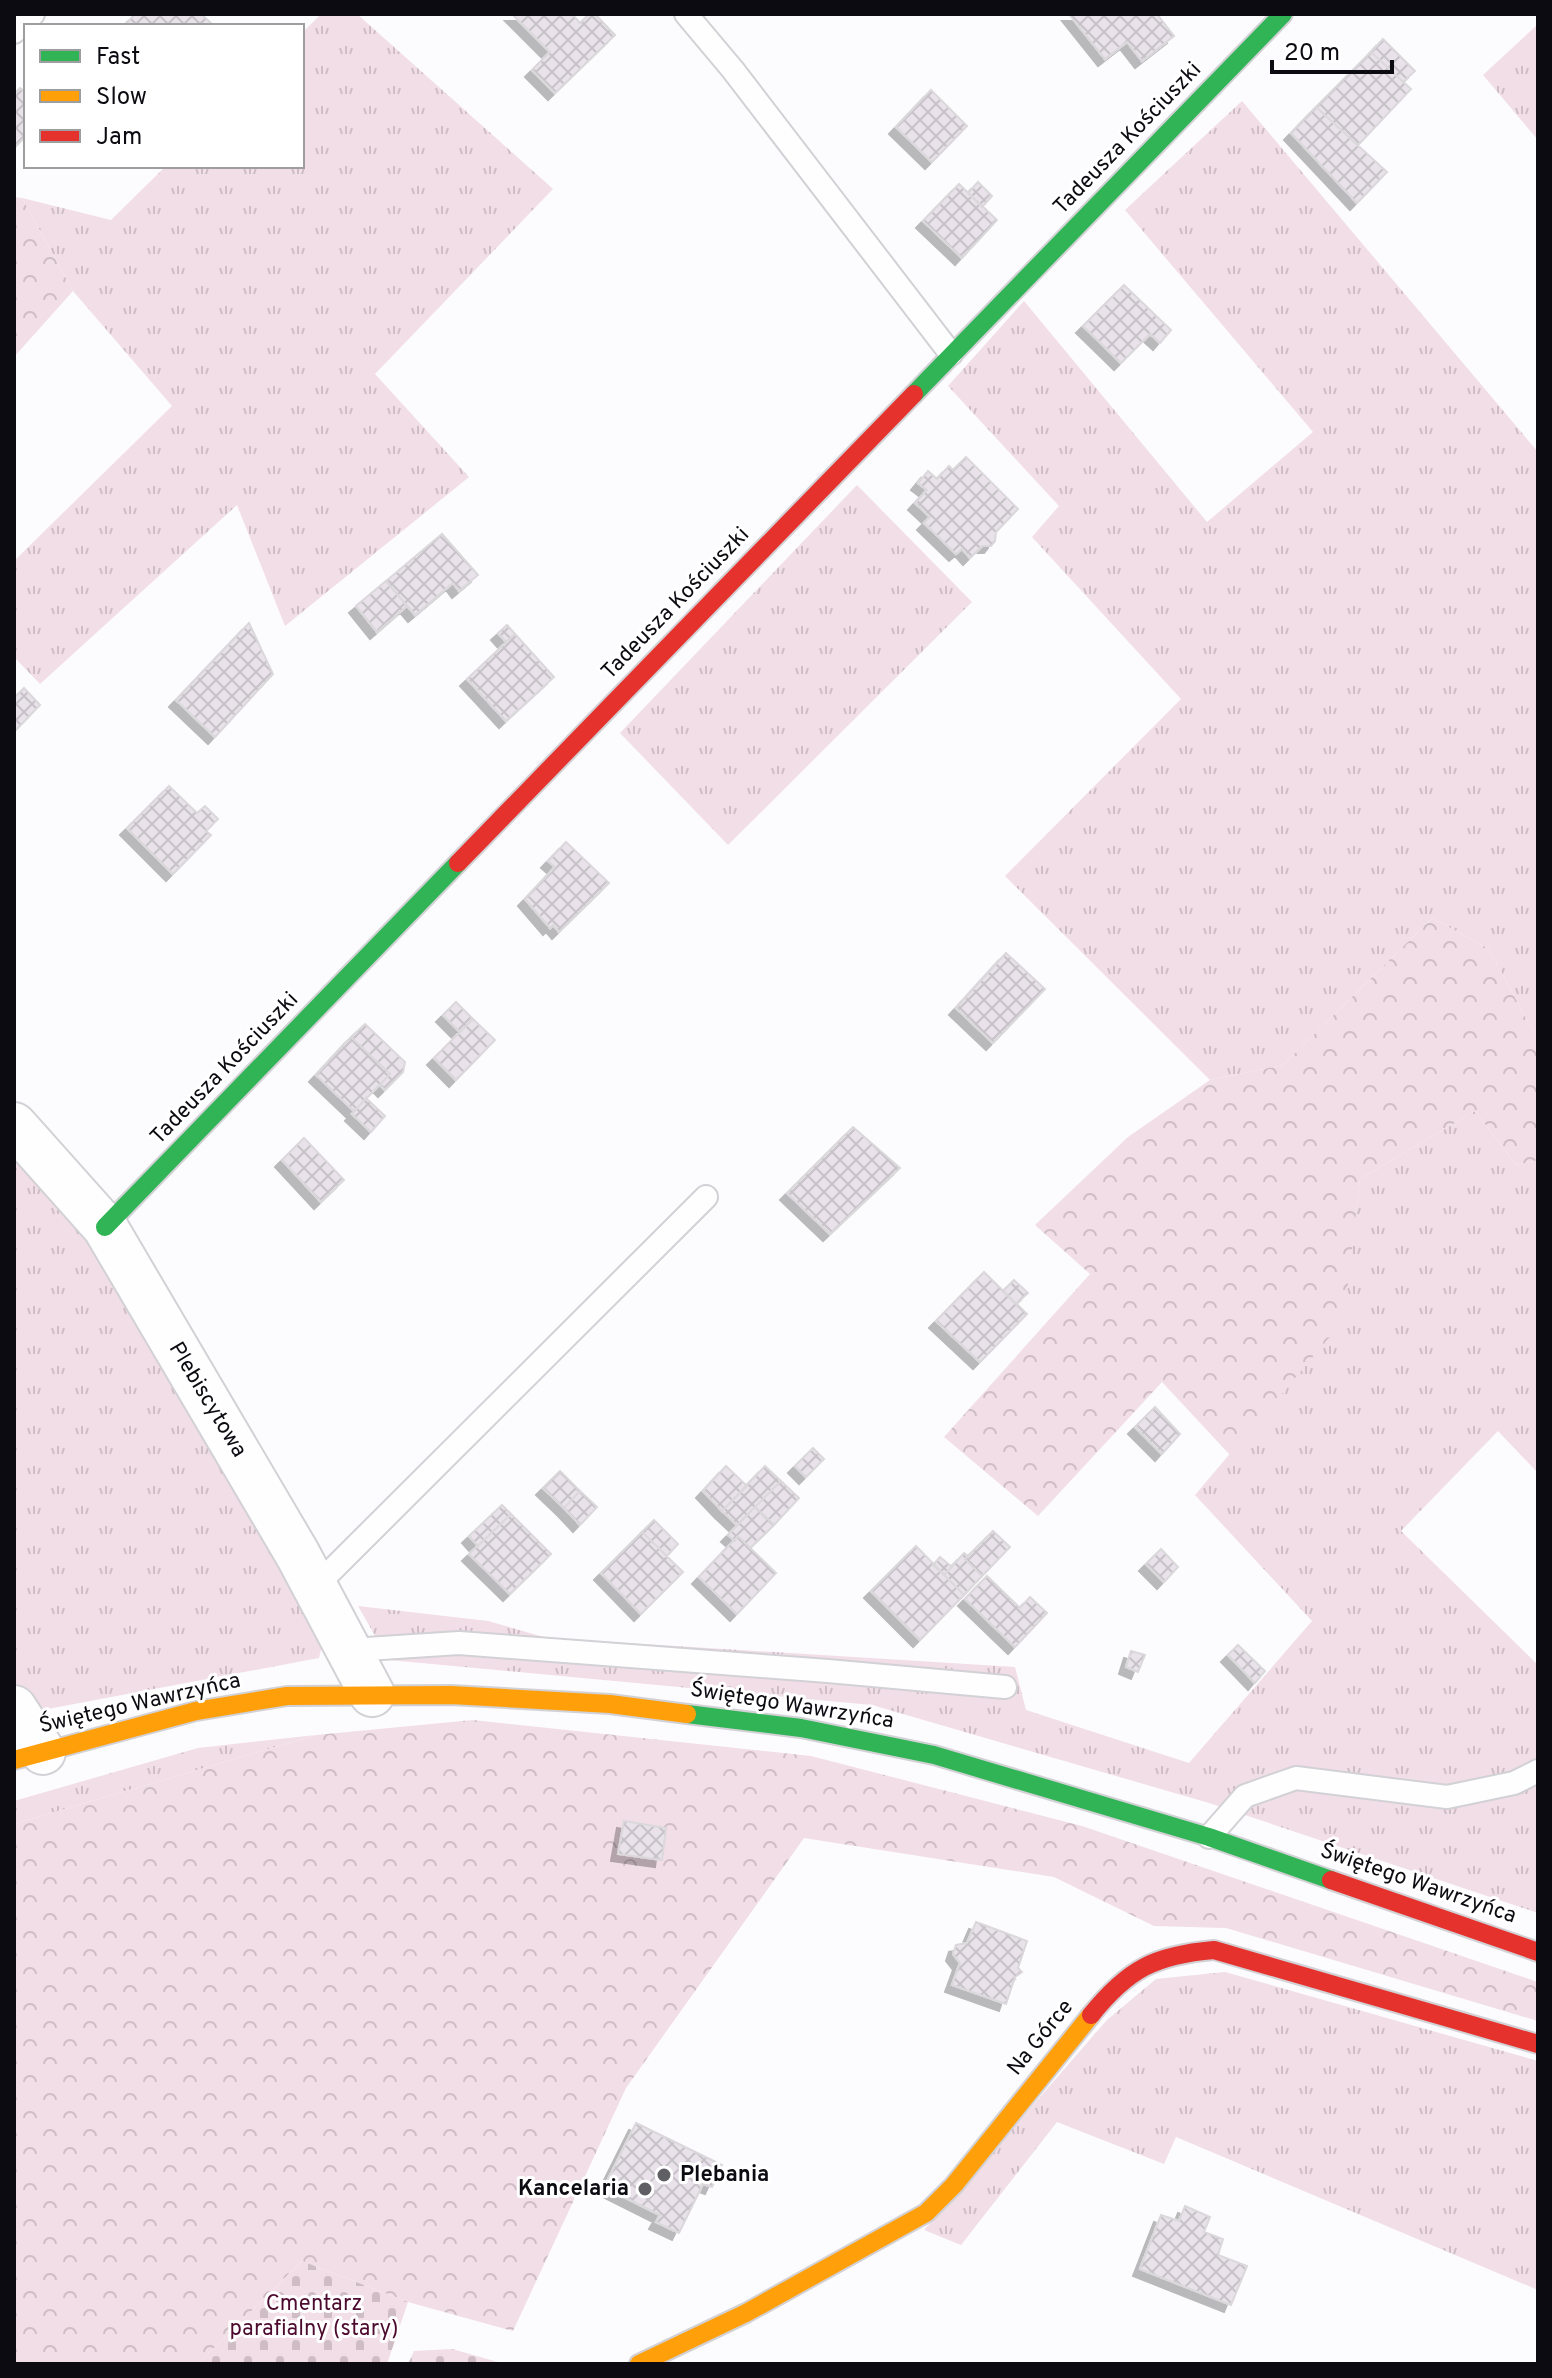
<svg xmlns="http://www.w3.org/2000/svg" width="1552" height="2378" font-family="Overpass,sans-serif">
  <defs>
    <pattern id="grass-tufts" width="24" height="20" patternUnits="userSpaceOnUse" patternTransform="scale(2)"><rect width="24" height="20" fill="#f2dee6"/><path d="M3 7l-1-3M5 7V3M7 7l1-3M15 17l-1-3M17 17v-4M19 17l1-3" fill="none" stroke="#cebdc4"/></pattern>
    <pattern id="forest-crowns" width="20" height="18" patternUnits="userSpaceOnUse" patternTransform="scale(2)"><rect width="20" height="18" fill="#f2dee6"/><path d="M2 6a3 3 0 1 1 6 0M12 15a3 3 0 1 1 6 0" fill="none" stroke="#cebdc4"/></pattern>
    <pattern id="cemetery-stones" width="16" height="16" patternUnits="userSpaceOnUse" patternTransform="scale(2)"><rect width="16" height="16" fill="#f2dee6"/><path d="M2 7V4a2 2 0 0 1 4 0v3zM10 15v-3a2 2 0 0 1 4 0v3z" fill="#cebdc4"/></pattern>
    <pattern id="building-cross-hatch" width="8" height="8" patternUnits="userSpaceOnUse" patternTransform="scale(2)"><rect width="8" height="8" fill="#e9e2eb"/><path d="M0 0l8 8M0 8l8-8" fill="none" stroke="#c7c1c8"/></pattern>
    <filter id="shadow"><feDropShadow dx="-7" dy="7" stdDeviation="0" flood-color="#0004"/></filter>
  </defs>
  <rect width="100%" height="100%" fill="#fcfbfd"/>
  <path fill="url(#grass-tufts)" d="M321,14H357L553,189L375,374L469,477L285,626L237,505L40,684L14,657V561L172,406L73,291L22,198L111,220L166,166H302V33Z
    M1538,24V140L1483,75Z
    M1242,101L1538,452V1041L1489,949L1432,918L1283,1065L1210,1080L1005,876L1181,699L1032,537L1059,506L948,386L1024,301L1207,522L1313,432L1125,210Z
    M857,485L972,602L728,845L620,733Z
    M1475,1111L1516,1165L1538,1160V1473L1498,1431L1401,1531L1538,1665V1913L1209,1803L872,1705L389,1660L358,1606L488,1621L547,1638L1015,1667L1026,1710L1189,1763L1312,1621L1195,1495L1343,1320L1360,1179Z
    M14,1148L91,1238L325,1634L319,1658L37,1711L22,1699L14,1686Z
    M316,1735L14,1824V1801L198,1748Z
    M1225,1972L1538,2061V2290L1176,2137L1164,2164L1057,2122L961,2245L924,2230L1107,2020L1156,1979Z"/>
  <path fill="url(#forest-crowns)" d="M14,197L22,198L73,291L14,357Z
    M1432,918L1489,949L1538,1041V1160L1516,1165L1475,1111L1360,1179L1344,1320L1230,1455L1162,1382L1038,1516L944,1437L1090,1274L1035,1225L1128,1137L1210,1080L1283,1065Z
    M473,1720L811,1756L1082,1826L1538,1982V2021L1226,1928L1154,1926L1054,1877L804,1838L626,2088L513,2331L408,2302L302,2261L198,2364H14V1824L316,1735Z"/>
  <path fill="url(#cemetery-stones)" d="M302,2261L408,2302L387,2364H198Z
    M452,2349L505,2364H408L414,2351Z"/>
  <path fill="url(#building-cross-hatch)" stroke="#dbd8db" stroke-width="2" filter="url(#shadow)" d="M135,14H201L211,23L208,26H124Z
    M512,14H572L580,23L589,14H595L615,35L555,93L532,70L550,52Z
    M1069,14H1157L1174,36L1142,61L1127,42L1105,59Z
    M1383,39L1415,71L1403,82L1371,52Z
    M1371,52L1411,89L1358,145L1316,107Z
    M20,88L26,93V136L14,148V94Z
    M931,90L967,126L932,162L896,127Z
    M1316,107L1387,172L1357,203L1291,133Z
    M978,182L992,196L982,207L968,193Z
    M959,184L997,220L962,258L923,221Z
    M1124,285L1171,330L1160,343L1150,334L1121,363L1083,326Z
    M966,457L1018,509L996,532L995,541L991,546H982L970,558L962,549L956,554L924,523L930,517L915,503L927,490L918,483L928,471L937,479L949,466L953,470Z
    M442,534L478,575L459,591L453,583L415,615L386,581Z
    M386,581L407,606L377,632L356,606Z
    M249,623L273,674L215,737L176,700Z
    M507,625L515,634L506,642L498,633Z
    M515,634L554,677L506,721L467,679Z
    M24,688L40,705L14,732V698Z
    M169,786L197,813L205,806L218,819L206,831L211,835L173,874L127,828Z
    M566,842L609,883L559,932L553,925L550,928L525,899L555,867L548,861Z
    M1006,953L1045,989L993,1043L956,1008Z
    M456,1002L473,1019L460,1032L443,1015Z
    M473,1019L495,1040L456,1080L434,1058Z
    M365,1024L405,1062L403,1072L385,1090L380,1085L390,1074L351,1037Z
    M351,1037L390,1074L354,1111L316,1075Z
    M366,1098L385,1116L371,1132L352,1114Z
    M853,1127L900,1168L830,1234L787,1193Z
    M304,1138L344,1180L321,1202L282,1160Z
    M984,1272L1027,1314L980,1362L936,1321Z
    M1014,1280L1028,1293L1016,1304L1003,1291Z
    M1155,1407L1180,1434L1162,1454L1135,1427Z
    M813,1448L824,1459L806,1477L795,1466Z
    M726,1466L747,1486L722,1511L703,1491Z
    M765,1466L781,1481L737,1525L722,1511Z
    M560,1471L580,1491L564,1508L543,1488Z
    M781,1481L799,1498L774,1525L755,1507Z
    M580,1491L597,1507L580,1525L564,1508Z
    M502,1505L511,1514L478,1546L469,1536Z
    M755,1507L774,1525L750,1548L738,1536L735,1541L728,1535Z
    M511,1514L551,1554L510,1594L469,1554Z
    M654,1520L678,1544L667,1556L642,1532Z
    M993,1531L1010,1547L982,1576L965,1559Z
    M642,1532L683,1572L641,1614L601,1573Z
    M738,1536L776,1573L737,1614L699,1577Z
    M916,1546L964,1595L920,1640L871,1591Z
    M1161,1549L1178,1567L1164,1582L1146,1564Z
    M964,1553L968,1556L965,1559L982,1576L964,1595L944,1575Z
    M940,1557L952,1567L944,1575L933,1565Z
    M987,1576L1020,1608L1030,1597L1047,1613L1015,1647L965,1599Z
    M1238,1645L1265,1671L1255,1683L1228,1655Z
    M1131,1651L1145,1655L1138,1672L1126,1667Z
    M624,1821L666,1828L662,1860L618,1854Z
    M976,1922L1027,1941L1018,1968L1022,1972L1015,1977L1006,2004L952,1985L960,1963L953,1954L956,1945L967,1943Z
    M636,2123L722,2165L712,2187L703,2184L679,2233L656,2222L660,2215L604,2187Z
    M1185,2206L1210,2217L1204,2232L1223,2239L1218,2255L1247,2266L1231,2305L1140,2269L1161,2215L1179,2221Z"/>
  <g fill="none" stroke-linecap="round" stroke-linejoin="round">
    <g stroke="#d2d1d5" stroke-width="26">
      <path id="lane" d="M686,14L733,70L951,354
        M14,32L33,14
        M316,1586L706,1197
        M351,1650L459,1643L828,1671L1005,1687
        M1209,1837L1245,1796L1296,1778L1447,1797L1514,1783L1538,1771"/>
    </g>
    <g stroke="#d2d1d5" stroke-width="48">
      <path id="street" d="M14,1125L105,1227L298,1555L372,1694
        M14,1708L43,1752"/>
    </g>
    <g stroke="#d2d1d5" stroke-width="22">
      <path id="fast" d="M914,394L1283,14
        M105,1227L458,863
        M687,1714L801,1728L934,1755L1209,1837L1331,1880"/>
    </g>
    <g stroke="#d2d1d5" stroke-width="22">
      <path id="slow" d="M14,1760L196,1711L287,1696L451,1695L610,1704L687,1714
        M639,2364L746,2313L926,2213L954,2185L1091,2015"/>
    </g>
    <g stroke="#d2d1d5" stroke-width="22">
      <path id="jam" d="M458,863L914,394
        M1331,1880L1538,1952
        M1091,2015C1128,1969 1155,1955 1214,1950L1538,2044"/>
    </g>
    <use href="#lane" stroke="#fffeff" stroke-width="22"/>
    <use href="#street" stroke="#fffeff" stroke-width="44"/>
    <use href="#fast" stroke="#30b455" stroke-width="18"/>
    <use href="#slow" stroke="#ff9f0a" stroke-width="18"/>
    <use href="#jam" stroke="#e5322d" stroke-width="18"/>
  </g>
  <g fill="#605f64" stroke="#fff" stroke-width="3">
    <circle cx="664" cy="2175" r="8"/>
    <circle cx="645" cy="2189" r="8"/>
  </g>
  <g text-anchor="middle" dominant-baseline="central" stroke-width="6" stroke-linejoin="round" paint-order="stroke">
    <g font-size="22" fill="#0c0b11" stroke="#fff">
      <text transform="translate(1128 139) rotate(-46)">Tadeusza Kościuszki</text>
      <text transform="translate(676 604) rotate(-46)">Tadeusza Kościuszki</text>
      <text transform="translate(225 1069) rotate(-46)">Tadeusza Kościuszki</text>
      <text transform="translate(207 1400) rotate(59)">Plebiscytowa</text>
      <text transform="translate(140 1704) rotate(-13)">Świętego Wawrzyńca</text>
      <text transform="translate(792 1706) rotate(9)">Świętego Wawrzyńca</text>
      <text transform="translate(1418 1884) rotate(19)">Świętego Wawrzyńca</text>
      <text transform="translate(1041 2038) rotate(-51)">Na Górce</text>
    </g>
    <g font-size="22" font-weight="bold" fill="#0c0b11" stroke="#fff" text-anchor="start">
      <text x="680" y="2175">Plebania</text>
      <text x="629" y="2189" text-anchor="end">Kancelaria</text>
    </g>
    <g font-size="22" fill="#4c0a2e" stroke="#fff">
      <text x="314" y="2304">Cmentarz<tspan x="314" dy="25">parafialny (stary)</tspan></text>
    </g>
  </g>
  <rect width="1552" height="2378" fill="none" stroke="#0c0b11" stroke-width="32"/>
  <rect x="24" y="24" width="280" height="144" fill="#ffffff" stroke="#9e9da0" stroke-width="2"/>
  <rect x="40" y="50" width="40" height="12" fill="#30b455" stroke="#9e9da0" stroke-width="2"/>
  <text x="96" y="64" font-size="24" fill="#0c0b11">Fast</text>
  <rect x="40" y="90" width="40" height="12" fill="#ff9f0a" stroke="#9e9da0" stroke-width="2"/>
  <text x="96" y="104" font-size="24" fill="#0c0b11">Slow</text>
  <rect x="40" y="130" width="40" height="12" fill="#e5322d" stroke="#9e9da0" stroke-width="2"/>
  <text x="96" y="144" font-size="24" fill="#0c0b11">Jam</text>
  <path d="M1272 60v12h120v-12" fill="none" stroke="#0c0b11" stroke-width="4"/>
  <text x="1284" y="60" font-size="24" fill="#0c0b11" stroke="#ffffff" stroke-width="6" paint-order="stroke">20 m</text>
</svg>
